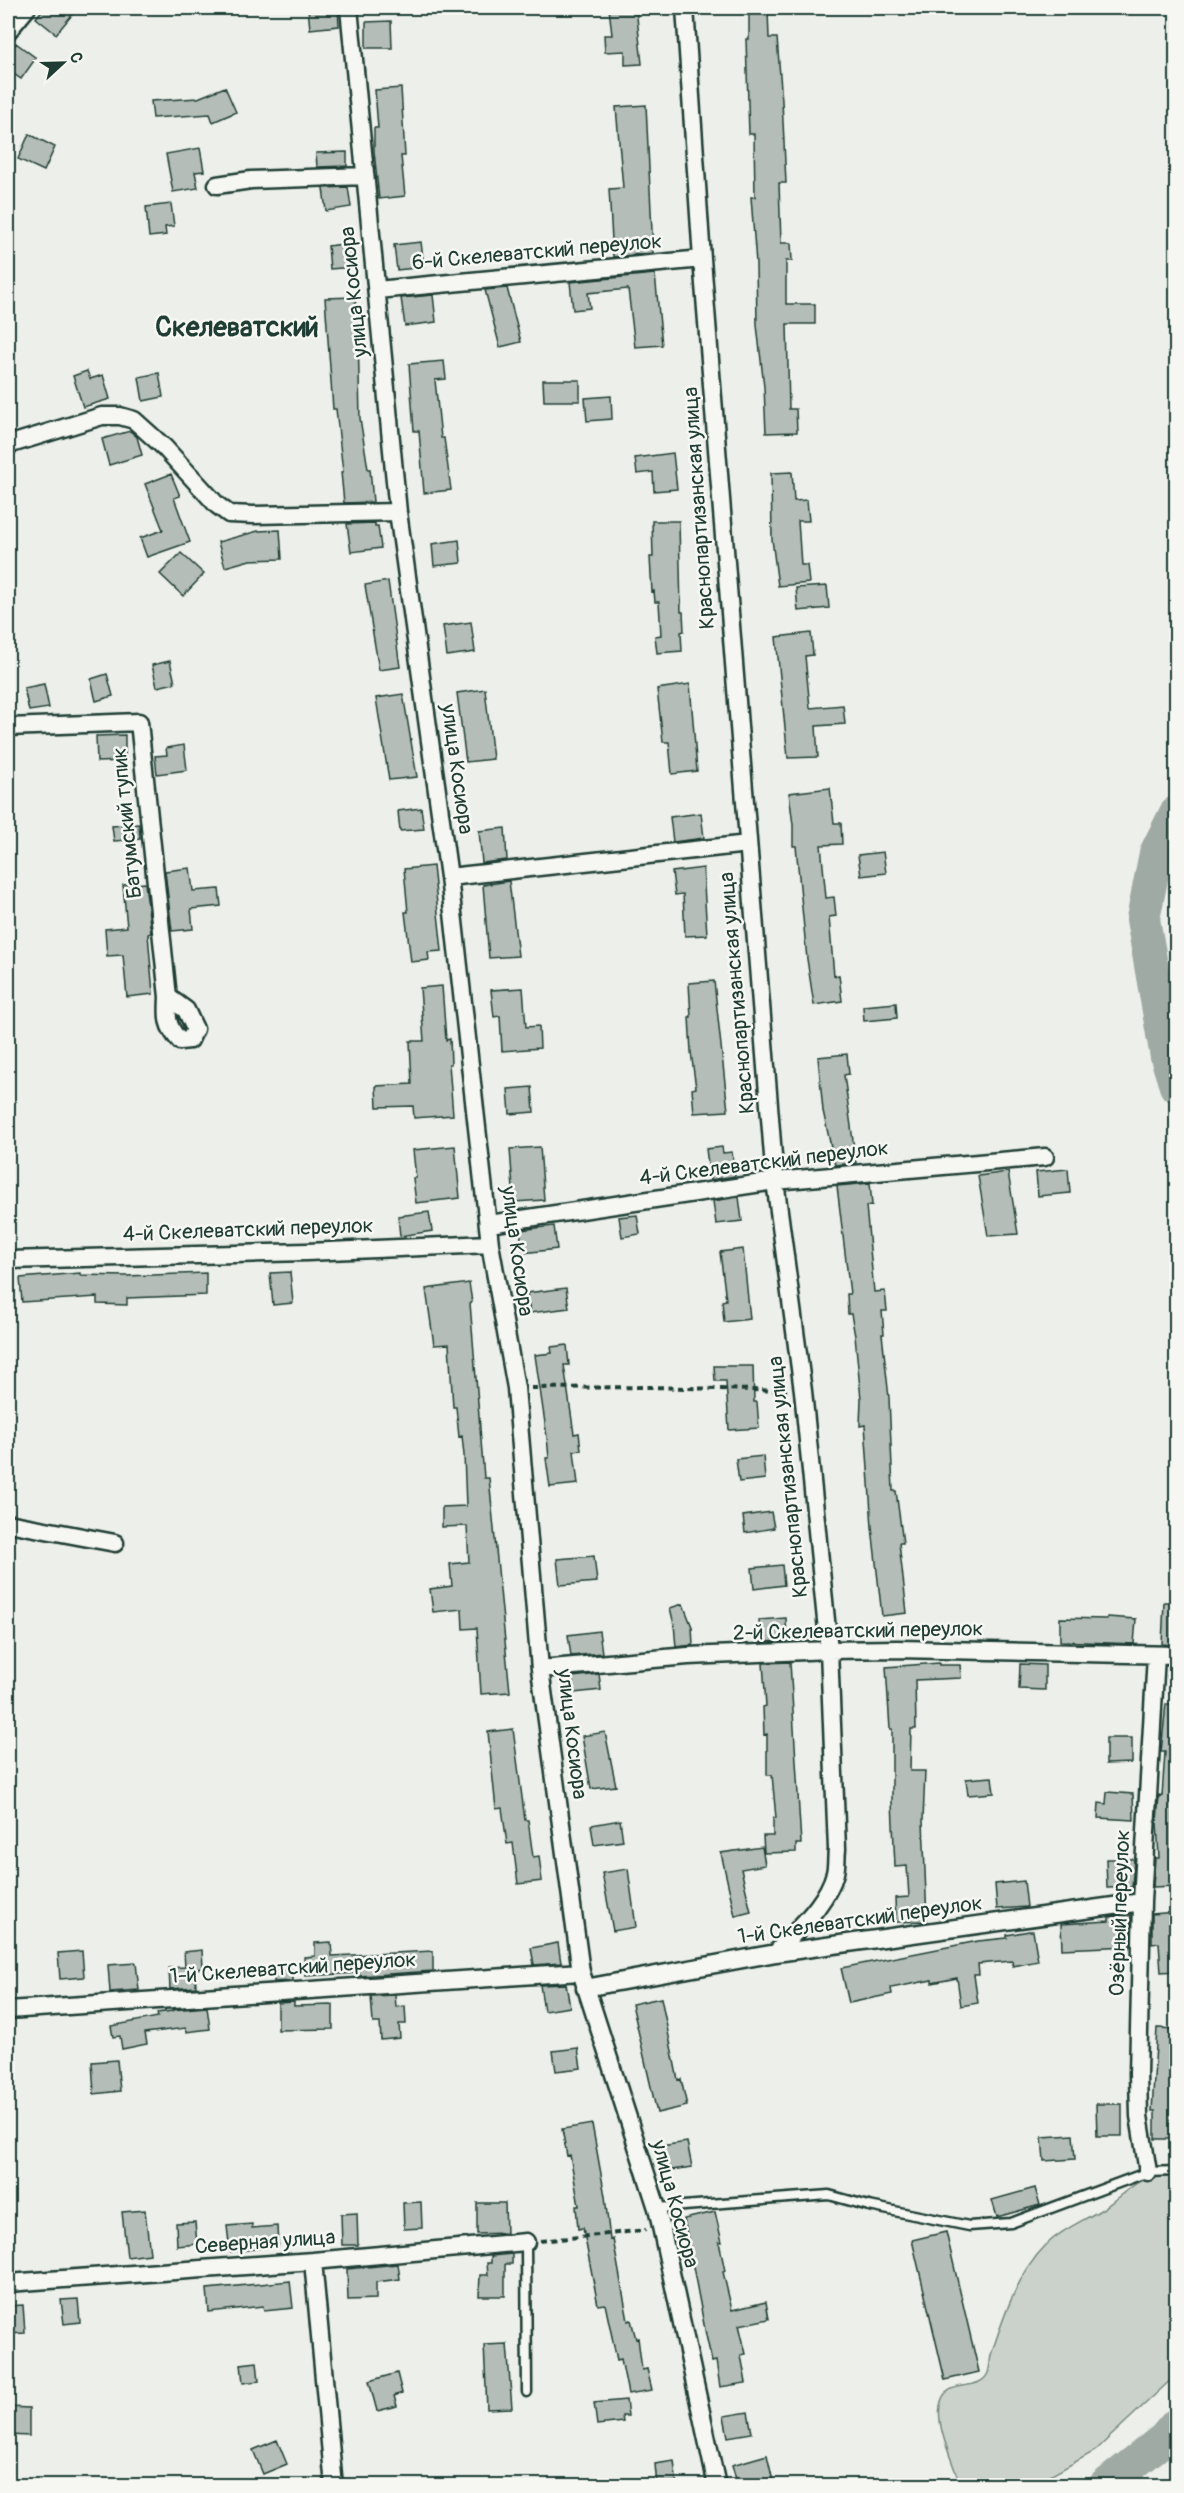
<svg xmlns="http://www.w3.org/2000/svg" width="1184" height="2493" font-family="Pangolin,sans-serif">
  <rect width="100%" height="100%" fill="#edefea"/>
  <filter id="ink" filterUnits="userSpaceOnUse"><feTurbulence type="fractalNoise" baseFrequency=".0167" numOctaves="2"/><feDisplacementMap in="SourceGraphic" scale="12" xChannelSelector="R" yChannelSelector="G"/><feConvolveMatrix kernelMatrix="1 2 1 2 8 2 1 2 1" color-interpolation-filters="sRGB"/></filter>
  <g filter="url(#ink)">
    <path fill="#cbd2cc" stroke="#758880" stroke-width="1.5" d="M1176,2176V2375L1095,2451L1034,2485H960C954,2464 936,2428 940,2406C944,2376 979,2394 988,2373C990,2367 990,2360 991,2355C1003,2318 1018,2273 1046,2245C1062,2229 1085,2220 1104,2208C1114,2201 1131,2186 1140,2181C1151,2176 1165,2177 1176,2176Z"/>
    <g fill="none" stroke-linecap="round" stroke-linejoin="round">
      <path stroke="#9faaa4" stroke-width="34" d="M1176,813L1156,853L1143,919L1167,1057L1176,1086
        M1105,2486L1164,2439L1176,2425"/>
    </g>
    <path fill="#b4bdb8" stroke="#1f3d34" stroke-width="1.5" d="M44,8H62L72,15L56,34L36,18Z
      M308,8H338L339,26L310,29Z
      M609,8H636L642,64L625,65V51L605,52L604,35H612Z
      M768,11L769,38H777L782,101L786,183H779L781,243H791L792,261H786V304H815V324H787L789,409H796L797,432L766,433L764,387L757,325L756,263L751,197H755L754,134H749L746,39H749V12Z
      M391,21L392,48H366V22Z
      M16,43L36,58L21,79L8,70V56Z
      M225,87L236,112L213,122L210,114L153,118L151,101L198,98Z
      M401,88L405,156H401L405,196L379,199L374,151V128H378L375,90Z
      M646,105L653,253L613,257L609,189L623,188L616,107Z
      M29,134L55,147L44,171L18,159Z
      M200,148L204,171L195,172L198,188L173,192L166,154Z
      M347,152V166L317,167L316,153Z
      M348,187L351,207L326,211L323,188Z
      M171,204L174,226L165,227L166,235L149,237L146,207Z
      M421,242L424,267L397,270L394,245Z
      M351,243L354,267L330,269L328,246Z
      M655,274L662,345L635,347L628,289L588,293L590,308L573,310L570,282Z
      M507,288L521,342L500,347L485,290Z
      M433,295L436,322L405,326L401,298Z
      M355,297L358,333L360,418L368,469H370L373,502L344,503L341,472H343L336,409H333L325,298Z
      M444,361L446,379L435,380L441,438H444L451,490L424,493L419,431H414L409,364Z
      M87,371L90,379L103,375L110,399L83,407L73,376Z
      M159,373L163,397L143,401L139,377Z
      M543,380H580V401H544Z
      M611,396L612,419L587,421L585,398Z
      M130,431L137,437L142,455L109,465L102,439Z
      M673,453L677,489L654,491L653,472L637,474L635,458Z
      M792,472L794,501L807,500L809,521H798L801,565H807L809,583L778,586L772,539L771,473Z
      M171,474L180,496L174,498L190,542L147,557L140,538L163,530L145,484Z
      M652,521H679L681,612H683L684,631L681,632L682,651L657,653L655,636L661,635L659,602H655L654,591L652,592L650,557H653Z
      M375,523V526H378L381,548L351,552L347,524Z
      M280,530L282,559L250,560L225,567L218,542L258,531Z
      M459,540L461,563L434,566L432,544Z
      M181,553L204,574L183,596L160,574Z
      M388,581L400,667L379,670L365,585Z
      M827,586L829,608L798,611L796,588Z
      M471,622L475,652L447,656L443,626Z
      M811,633L813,655L805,656L810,708L843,705L845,724L816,726L818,757L788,758L776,637Z
      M170,661L175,683L157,687L152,665Z
      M107,674L113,696L96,701L91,679Z
      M44,684L49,708L29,711L24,688Z
      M690,684L697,771L672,774L669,742H663L657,689Z
      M485,689L493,759L466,762L457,693Z
      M403,694L417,777L389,780L376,698Z
      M125,735V761L97,762L96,736Z
      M184,745L187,770L157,774L155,756L167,755L166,748Z
      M830,788L834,823H841L842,844L821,845L826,898L834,897L836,916L829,917L834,976L839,975L842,1001L814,1005L807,959L796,846H793V825L789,793Z
      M421,808L424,829L400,831L398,811Z
      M701,813L704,838L673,842L670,817Z
      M139,824L140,839L114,841L112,826Z
      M505,828L507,860L482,863L479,831Z
      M883,852L886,873L861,876L858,855Z
      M433,866L442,951L428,952L429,960L411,962L405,912H408L404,869Z
      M190,868L193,891L219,889L221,906L191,909L193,929L172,931L165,871Z
      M703,868L707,935L685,936L683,894L675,895L672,872Z
      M509,881L518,956L489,958L483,885Z
      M145,883L151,933L148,934L153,994L127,997L123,955L107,956L105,929L127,927L123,885Z
      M714,981L728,1111L694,1113L692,1089L696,1088L691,1052L689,1017H691L689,983Z
      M442,986L446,1040L450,1039L451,1064H449L453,1115L414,1118L413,1106L377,1107L376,1086L412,1084L410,1041H424L420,988Z
      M523,988L526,1027L539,1026L540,1048L502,1051L500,1016L494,1017L491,990Z
      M896,1003L897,1018L864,1021L863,1006Z
      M847,1054L849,1074L844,1075L856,1163L835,1165L823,1111L818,1057Z
      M532,1087L534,1112L510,1114L508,1089Z
      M455,1146L460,1198L416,1203L413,1178H416L413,1150Z
      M540,1147L544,1200L514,1202L510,1149Z
      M722,1147L723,1153L732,1152L735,1176L710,1180L706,1149Z
      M1068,1169L1070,1193L1038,1196L1036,1172Z
      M1008,1172L1018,1234L988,1236L978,1176Z
      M870,1183L872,1205L866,1206L874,1292L885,1291L887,1311H882L884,1334H882L889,1398L893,1491H896L903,1543H899L907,1613L882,1616L872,1527L865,1425L860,1426L861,1399L855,1336L851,1314H848L847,1294H850L837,1186Z
      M739,1197L742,1221L716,1224L713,1201Z
      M429,1212L432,1231L400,1236L398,1216Z
      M637,1215L640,1234L622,1237L619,1217Z
      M554,1226L557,1249L523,1253L520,1230Z
      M743,1249L750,1319L724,1322L722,1301L726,1300L720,1252Z
      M290,1272L293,1303L273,1305L270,1273Z
      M80,1273V1275L126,1276L206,1273V1295L127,1298V1305L97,1304V1297L22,1302L20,1278Z
      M469,1283L472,1302L470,1303L484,1478H489L510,1692L481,1694L477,1628L463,1629L462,1609L433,1612L430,1589L452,1586L450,1564L469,1562L467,1526L442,1527V1507L466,1506L464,1455L462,1436L459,1437L456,1407H453L449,1344L434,1345L426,1289Z
      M566,1288L569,1308L530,1313L527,1293Z
      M567,1345L569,1365H564L574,1434L579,1433L581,1450L574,1451L578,1484L550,1487L546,1458H549L547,1437L535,1355L552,1353L551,1347Z
      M714,1366H753L754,1402H757L759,1428L729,1430L726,1381H715Z
      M763,1456L765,1479L739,1482L736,1459Z
      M771,1512L774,1528L745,1533L743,1516Z
      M594,1556L597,1582L560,1585L557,1559Z
      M782,1565L784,1585L754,1589L752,1568Z
      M1164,1602H1176V1645L1162,1644Z
      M683,1604L692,1627L693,1645L676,1647L674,1624L670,1608Z
      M1107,1617L1136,1619L1134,1644L1060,1641V1618L1107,1619Z
      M786,1618L787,1641L761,1642L759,1620Z
      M599,1631L602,1653L571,1656L568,1635Z
      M790,1662L801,1844H796V1852L764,1853L763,1836H773V1818H776L772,1775H767V1734L764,1735L763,1707L766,1706L763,1663Z
      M939,1663V1665H960L961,1678L915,1680L916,1729H911L910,1771H925L923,1821L927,1921L896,1922L895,1898L909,1897L907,1866L895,1867L892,1802V1729H890L886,1667Z
      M1020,1664L1045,1665V1690L1019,1689Z
      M599,1674L601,1690L574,1693L572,1677Z
      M1166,1704H1176V1886L1153,1887L1155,1858H1159L1157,1822L1159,1795L1162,1796L1165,1752H1161Z
      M513,1729L525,1820H528L533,1857L539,1856L542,1881L518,1884L513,1843L507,1844L502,1808L496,1809L488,1732Z
      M605,1732L616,1786L591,1789L582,1736Z
      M1106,1738H1132V1763L1106,1764Z
      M992,1777L994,1793L968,1795L966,1779Z
      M1107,1792L1133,1794L1134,1820L1098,1818L1099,1803L1106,1804Z
      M620,1820L623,1841L594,1845L591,1825Z
      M762,1847L765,1865L741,1869L751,1912L735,1916L721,1853Z
      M1106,1859H1134L1132,1887L1107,1888Z
      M628,1869L636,1927L613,1931L602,1873Z
      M1024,1881L1027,1907L997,1909L995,1884Z
      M1176,1912V1971L1161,1972L1159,1943L1152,1944V1914Z
      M1131,1915L1130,1946L1062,1949L1061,1924L1109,1921V1917Z
      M1029,1931H1033L1038,1961L1013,1966L1012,1961L978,1964L979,1975H974L978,2003L961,2006L957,1978L932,1983V1980L891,1988L892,1994L849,2003L841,1968L978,1941L1007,1938V1935Z
      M331,1942L332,1956L433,1951V1971L359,1976V1973L305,1976L304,1957L315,1956V1943Z
      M558,1943L561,1963L534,1965L531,1948Z
      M202,1950L203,1968L195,1969L196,1987L170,1989L169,1968L185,1967L184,1952Z
      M82,1951L84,1977L60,1979L58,1953Z
      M136,1963L139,1990L110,1992L108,1965Z
      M274,1970H293V1981L274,1982Z
      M566,1984L570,2007L544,2011L540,1985Z
      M395,1995L396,2007L405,2006L406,2024H399L400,2038L381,2040L380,2023H373L371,1996Z
      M661,1998L678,2080L681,2079L687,2106L657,2113L632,2004Z
      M294,2002V2006L333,2005V2029L278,2030V2003Z
      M207,2007L210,2029L186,2032V2028L145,2033L147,2044L122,2049L120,2036L113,2037L111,2026L158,2017L157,2013L172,2011V2010Z
      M1157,2028L1176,2029L1175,2074H1176V2139H1155V2111H1152Z
      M578,2048L581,2068L556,2071L553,2051Z
      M117,2060L120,2091L94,2094L92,2062Z
      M1096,2104H1122V2136H1097Z
      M592,2124L605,2196L610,2240L613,2239L628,2321L631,2320L636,2339L638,2338L642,2370L647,2369L652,2390L628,2394L621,2359L617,2360L605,2304L598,2305L583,2228L578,2229L576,2206H579L570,2155L567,2156L562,2129Z
      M1073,2135L1075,2159L1044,2161L1042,2137Z
      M687,2142L692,2167L665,2171L661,2146Z
      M1035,2188L1040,2205L997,2217L992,2200Z
      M421,2202L422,2228L404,2229L403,2203Z
      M477,2203H505L506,2233L477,2234Z
      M145,2210L150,2254L127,2257L122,2212Z
      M715,2212L722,2242H719L725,2271L723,2272L732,2310L766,2302L769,2319L739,2325L746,2354L741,2355L746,2383L720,2387L716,2361L712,2362L706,2335L684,2219Z
      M357,2213L358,2245H342L341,2214Z
      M195,2222L197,2244L177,2246L176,2223Z
      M252,2224V2228L277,2226L278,2246L230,2252L227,2226Z
      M946,2232L979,2372L945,2380L912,2240Z
      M512,2254V2264H505V2296H479L480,2275H488L487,2263H491V2256Z
      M398,2264L400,2279L376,2282V2299L348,2300L347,2269Z
      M290,2281L293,2308L264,2311L263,2306L209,2312L207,2289Z
      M78,2299L80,2322L64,2324L61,2300Z
      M23,2305L25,2333L8,2334V2306Z
      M507,2344L512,2408L487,2409L484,2345Z
      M257,2362L259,2381L243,2383L241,2364Z
      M397,2373L402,2393L394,2396L397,2406L377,2411L369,2381Z
      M626,2400L628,2416H622L623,2422L597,2425L594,2403Z
      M8,2407L29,2408V2436L8,2435Z
      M748,2412L752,2433L728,2437L724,2416Z
      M277,2440L287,2464L263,2474L253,2450Z
      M767,2455L774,2486H738L732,2465Z
      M674,2461L677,2486H657L655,2464Z"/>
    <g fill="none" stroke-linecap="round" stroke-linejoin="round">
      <g stroke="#1f3d34" stroke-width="13">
        <path id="service" d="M657,2208L829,2195L869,2206L969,2226L1011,2223L1148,2172L1176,2171
          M526,2242L527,2392"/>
      </g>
      <g stroke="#1f3d34" stroke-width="21">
        <path id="minor" d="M349,8L398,512L449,877L490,1244L516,1388L540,1669L581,1972L657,2208L717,2486
          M685,8L702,259L775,1181L803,1391L829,1650L837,1849C836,1857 837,1865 835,1873C827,1904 796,1930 776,1953
          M8,31L27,8
          M217,185L251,180L365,176
          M377,290L702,259
          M8,445L102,416H120L134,420L164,447L217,505L229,514L254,515L398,512
          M8,727L139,722L168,997C167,1017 166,1026 180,1041L190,1040L195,1029L186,1010L168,997
          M449,877L748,844
          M489,1224L775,1181L1045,1157
          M8,1260L307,1252L490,1244
          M8,1523L115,1543
          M540,1669L688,1656L829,1650L897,1649L1176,1655
          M585,1988L776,1953L1142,1902
          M8,2010L581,1972
          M1148,2172L1139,2116L1138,2074L1142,1902L1156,1655
          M313,2261L334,2486
          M8,2283L313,2261L526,2242"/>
      </g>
      <path stroke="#1f3d34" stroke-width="4" stroke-dasharray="6 4.5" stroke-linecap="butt" d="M531,1388L651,1387L787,1391
        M540,2241L646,2230"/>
      <use href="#service" stroke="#f6f6f2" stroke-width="8"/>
      <use href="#minor" stroke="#f6f6f2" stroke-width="16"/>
    </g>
  </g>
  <g text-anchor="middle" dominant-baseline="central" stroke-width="5" stroke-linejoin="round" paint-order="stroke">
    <g font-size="21" fill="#1f3d34" stroke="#f6f6f2">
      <text transform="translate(537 252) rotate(-5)">6-й Скелеватский переулок</text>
      <text transform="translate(354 292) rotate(-96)">улица Косиора</text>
      <text transform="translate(699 508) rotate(-94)">Краснопартизанская улица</text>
      <text transform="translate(457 769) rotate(82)">улица Косиора</text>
      <text transform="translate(127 823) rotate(-96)">Батумский тупик</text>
      <text transform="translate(737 993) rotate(-95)">Краснопартизанская улица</text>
      <text transform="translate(764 1163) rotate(-7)">4-й Скелеватский переулок</text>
      <text transform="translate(248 1230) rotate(-2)">4-й Скелеватский переулок</text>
      <text transform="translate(517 1251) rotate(82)">улица Косиора</text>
      <text transform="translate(788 1477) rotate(-96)">Краснопартизанская улица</text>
      <text transform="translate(858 1631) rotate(-1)">2-й Скелеватский переулок</text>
      <text transform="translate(572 1734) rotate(83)">улица Косиора</text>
      <text transform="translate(1120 1913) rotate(-88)">Озёрный переулок</text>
      <text transform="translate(860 1920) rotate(-8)">1-й Скелеватский переулок</text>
      <text transform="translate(293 1968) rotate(-4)">1-й Скелеватский переулок</text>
      <text transform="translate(675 2204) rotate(75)">улица Косиора</text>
      <text transform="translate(265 2242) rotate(-4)">Северная улица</text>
    </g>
    <g font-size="27" font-weight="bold" fill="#1f3d34" stroke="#f6f6f2">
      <text x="237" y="327">Скелеватский</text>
    </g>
  </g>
  <rect width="1184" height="2493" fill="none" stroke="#f6f6f2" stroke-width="30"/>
  <rect x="15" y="15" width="1154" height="2463" fill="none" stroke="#1f3d34" stroke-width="2" filter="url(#ink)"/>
  <g transform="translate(63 63) rotate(68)" stroke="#f6f6f2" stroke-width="4.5" paint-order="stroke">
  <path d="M0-4.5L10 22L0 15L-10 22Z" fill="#1f3d34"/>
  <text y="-9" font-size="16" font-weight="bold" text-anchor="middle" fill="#1f3d34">С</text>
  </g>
</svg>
